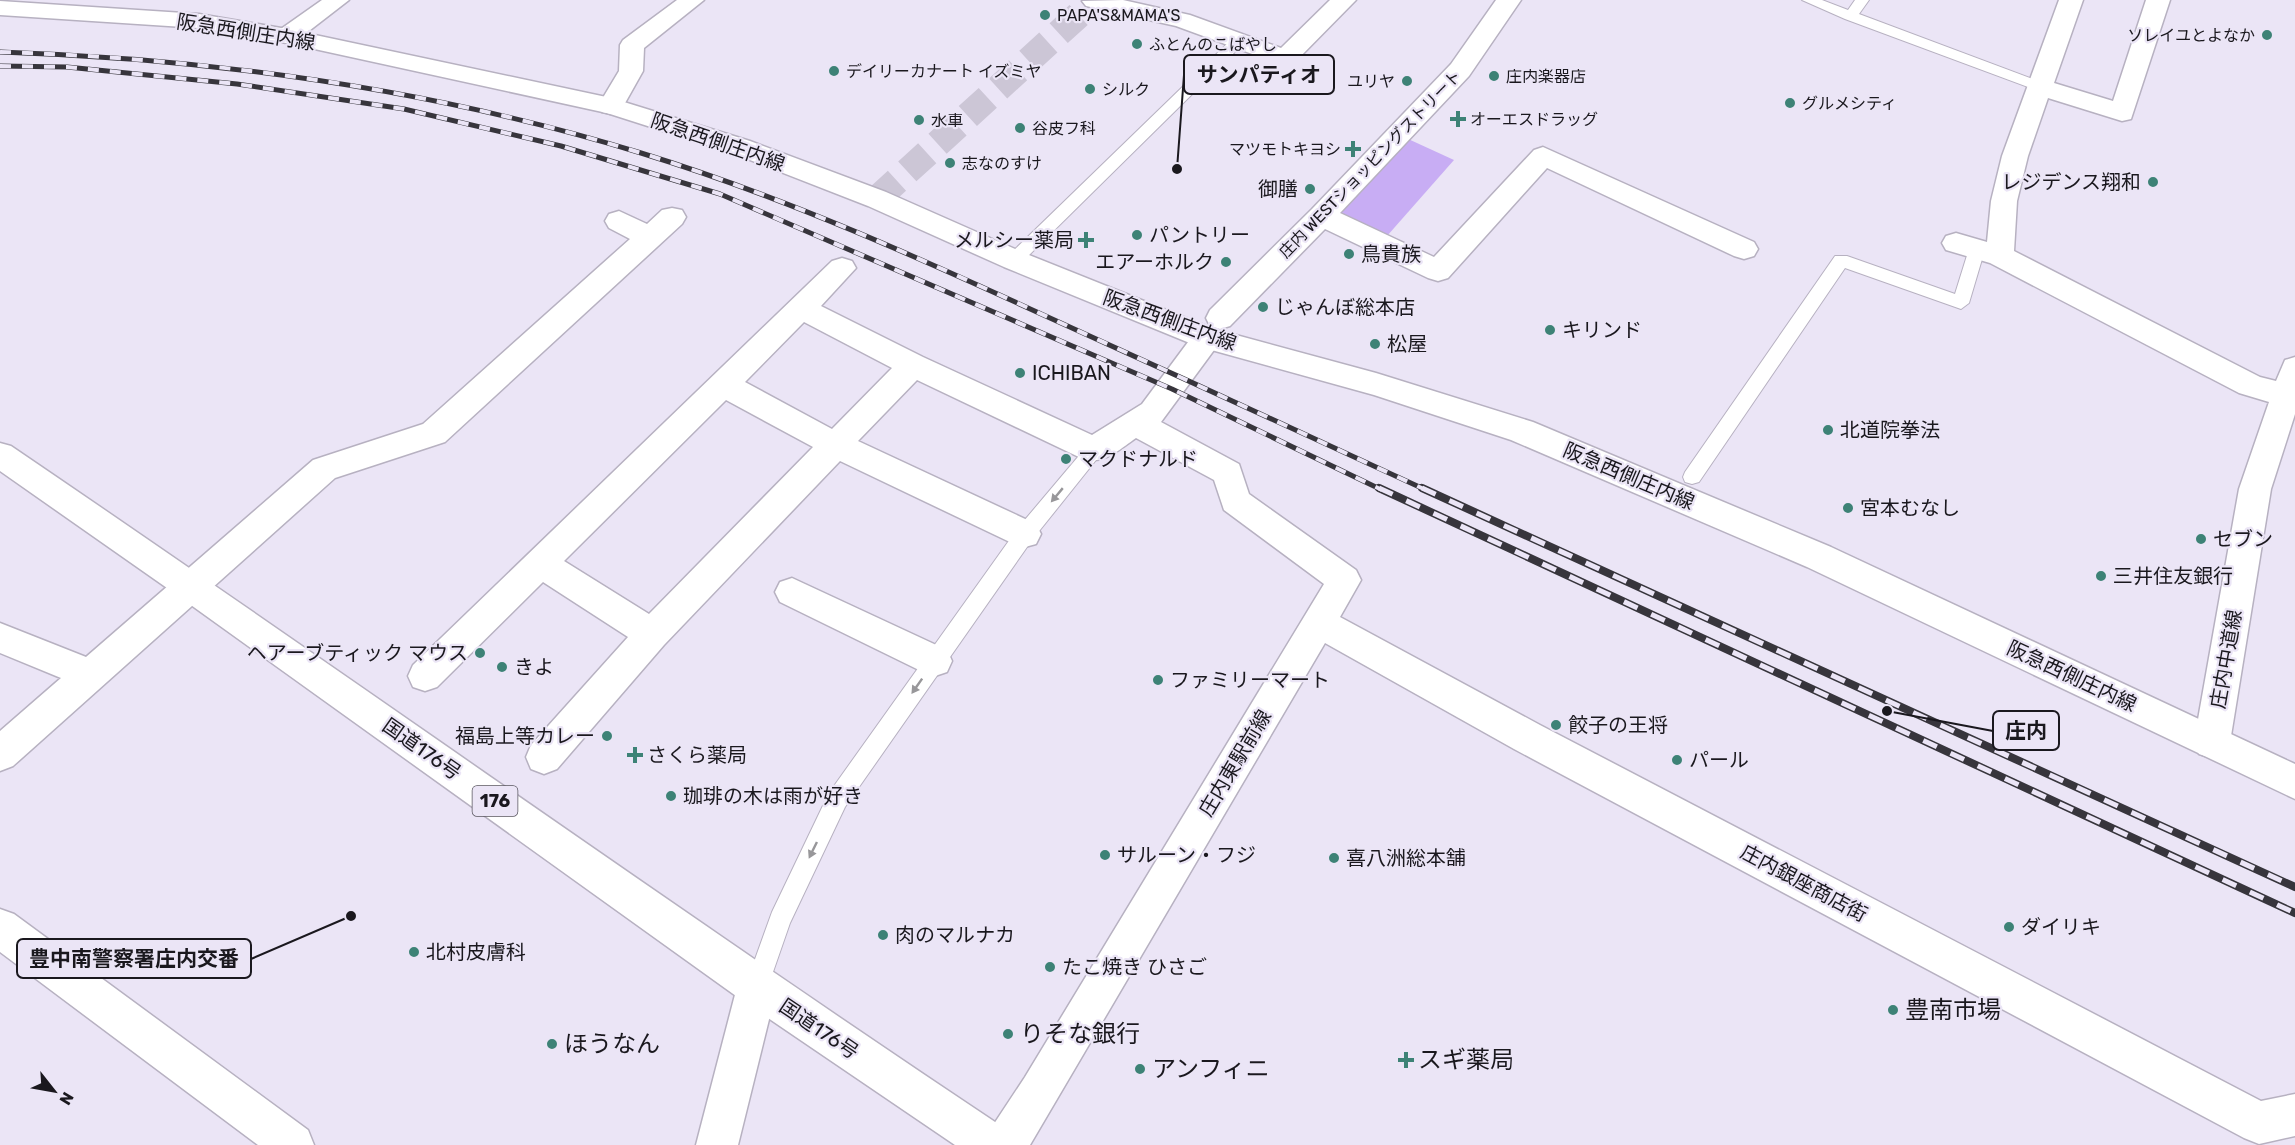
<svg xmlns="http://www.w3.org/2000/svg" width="2295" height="1145" font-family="Rubik,'Noto Sans JP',sans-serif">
  <rect width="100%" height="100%" fill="#ebe5f6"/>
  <path fill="#c8adf4" d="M1406,138L1454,160L1387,236L1337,212Z"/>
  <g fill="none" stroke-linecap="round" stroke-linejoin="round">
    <path stroke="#ccc6d6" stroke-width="27" stroke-dasharray="27 14" stroke-linecap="butt" d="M877,199L1095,0"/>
    <g stroke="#b7b1c1" stroke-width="2">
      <path id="lane" d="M1802,0H1822L1848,10L1855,0H1869L1859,14L2046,84L2048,87L2046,90H2036L1845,19Z
        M1238,37L1245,41L1243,44L1020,264H1008L1006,260L1008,256L1233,38Z
        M1977,243L1985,249L1969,303L1961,309L1845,268L1699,482L1692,484L1685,482L1683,477L1685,472L1835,256H1847L1955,294L1969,249Z
        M1094,443L1100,445L1103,450L1100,455L1032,540L845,807L790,923L765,995L757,999L749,995L745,987L772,912L829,793L1018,528L1088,445Z"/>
    </g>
    <g stroke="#b7b1c1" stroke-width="3">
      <path id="street" d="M322,0H349L296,41L287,43L278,41L275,36L278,31Z
        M677,0H704L644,48L643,71L620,112L611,114L602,112L598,106L619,71L620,45L623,40Z
        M1123,0L1190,15L1281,48L1330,0H1356L1294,63L1285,66L1176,26L1086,6L1082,1Z
        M1496,0H1521L1469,76L1340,213L1434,257L1534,150L1543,147L1754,242L1758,249L1754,256L1744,259L1734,256L1547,168L1448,278L1438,281L1428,278L1325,229L1230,326L1220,329L1210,326L1206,318L1210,310L1312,209L1451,64Z
        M2059,0H2083L2054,83L2113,101L2146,0H2170L2131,119L2122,121L2048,98L2028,156L2017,201L2014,251L2260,377L2276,381L2285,360L2295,357V414L2271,489L2230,742L2225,754L2212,758L2199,754L2194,742L2239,489L2269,402L2239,393L1990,263L1946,250L1942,243L1946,236L1956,233L1987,242L1991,201L2002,156Z
        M672,208L682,210L686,217L682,224L445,442L335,478L13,766L0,771V731L61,678L0,653V623L86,657L313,460L423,424L630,239L609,228L605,221L609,214L619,211L647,224L662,210Z
        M842,258L852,261L856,268L821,306L923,357L1092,435L1142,404L1197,330L1207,327L1217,330L1222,338L1217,346L1161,422L1239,464L1249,494L1356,570L1361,580L1340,617L1540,725L2261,1101L2295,1094V1136L2259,1144L2244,1138L1514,749L1325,643L1030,1145H984L990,1130L1025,1077L1324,584L1224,510L1214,480L1136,438C1120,449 1104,465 1083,459L917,380L858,441L1036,524L1041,534L1036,544L1025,547L1014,544L840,461L664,645L557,769L544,774L531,769L526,757L531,745L628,637L543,582L437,687L425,691L413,687L408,676L413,665L832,261ZM804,322L892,368L832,429L745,382ZM726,400L813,447L649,614L564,561Z
        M792,578L947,650L952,661L947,672L935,676L923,672L780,602L775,592L780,582Z
        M0,909L14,914L308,1130L314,1145H258L0,952Z
        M757,967L771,973L777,987L738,1145H696L737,987L743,973Z"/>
    </g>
    <g stroke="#b7b1c1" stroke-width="3">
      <path id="secondary" d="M0,1L199,14L287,29L611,98L750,141L886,192L1024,253L1214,329L1376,373L1533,422L1831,547L2295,764V799L1807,567L1511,440L1374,395L1197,346L1004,267L868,206L732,153L607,113L287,43L199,28L0,15Z"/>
    </g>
    <g stroke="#b7b1c1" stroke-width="3">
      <path id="highway" d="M0,443L11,446C344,672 672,907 1007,1130L1013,1145H955L743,1001L177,595L0,471Z"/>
    </g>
    <use href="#lane" fill="#fff" fill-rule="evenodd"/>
    <use href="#street" fill="#fff" fill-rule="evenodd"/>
    <use href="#secondary" fill="#fff" fill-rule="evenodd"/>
    <use href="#highway" fill="#fff" fill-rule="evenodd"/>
    <g stroke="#37353c" stroke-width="5">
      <path id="rail-far1" d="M0,52C218,59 432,89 641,153C785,197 924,260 1061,323C1183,378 1304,434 1426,490
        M0,66L67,67L237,84L404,109L561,146L720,194L1172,389L1382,490"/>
    </g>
    <g stroke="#37353c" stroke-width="8">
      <path id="rail" d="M1379,488L2295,913
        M1422,488L2295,887"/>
    </g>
    <use href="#rail-far1" stroke="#ebe5f6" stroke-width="4" stroke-dasharray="11" stroke-linecap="butt"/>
    <use href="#rail" stroke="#ebe5f6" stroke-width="5" stroke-dasharray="15" stroke-linecap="butt"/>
  </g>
  <defs><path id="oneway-solid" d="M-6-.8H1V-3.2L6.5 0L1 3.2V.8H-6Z" transform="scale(1.5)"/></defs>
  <g fill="#98979a">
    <use href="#oneway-solid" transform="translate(1057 495) rotate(130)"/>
    <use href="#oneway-solid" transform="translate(917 686) rotate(125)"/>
    <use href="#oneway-solid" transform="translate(813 850) rotate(116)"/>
  </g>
  <g fill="#3d8276" stroke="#ebe5f6" stroke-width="2">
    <circle cx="1045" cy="15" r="6"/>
    <circle cx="2267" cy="35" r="6"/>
    <circle cx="1137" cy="44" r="6"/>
    <circle cx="834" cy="71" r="6"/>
    <circle cx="1494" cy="76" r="6"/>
    <circle cx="1407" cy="81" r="6"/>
    <circle cx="1090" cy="89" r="6"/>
    <circle cx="1790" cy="103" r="6"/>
    <path d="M1455 110h6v6h6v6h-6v6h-6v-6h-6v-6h6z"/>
    <circle cx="919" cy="120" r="6"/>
    <circle cx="1020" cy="128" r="6"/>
    <path d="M1350 140h6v6h6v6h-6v6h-6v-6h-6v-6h6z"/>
    <circle cx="950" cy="163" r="6"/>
    <circle cx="2153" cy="182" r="6"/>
    <circle cx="1310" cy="189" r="6"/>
    <circle cx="1137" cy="235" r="6"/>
    <path d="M1083 231h6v6h6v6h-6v6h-6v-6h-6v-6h6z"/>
    <circle cx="1349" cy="254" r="6"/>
    <circle cx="1226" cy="262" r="6"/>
    <circle cx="1263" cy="307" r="6"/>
    <circle cx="1550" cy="330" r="6"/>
    <circle cx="1375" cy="344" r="6"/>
    <circle cx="1020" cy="373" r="6"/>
    <circle cx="1828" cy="430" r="6"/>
    <circle cx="1066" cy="459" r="6"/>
    <circle cx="1848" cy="508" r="6"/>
    <circle cx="2201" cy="539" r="6"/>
    <circle cx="2101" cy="576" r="6"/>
    <circle cx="480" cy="653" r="6"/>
    <circle cx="502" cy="667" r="6"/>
    <circle cx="1158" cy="680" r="6"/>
    <circle cx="1556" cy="725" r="6"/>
    <circle cx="607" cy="736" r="6"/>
    <path d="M632 746h6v6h6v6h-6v6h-6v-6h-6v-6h6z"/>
    <circle cx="1677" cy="760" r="6"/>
    <circle cx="671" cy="796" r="6"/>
    <circle cx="1105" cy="855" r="6"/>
    <circle cx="1334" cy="858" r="6"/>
    <circle cx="2009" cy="927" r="6"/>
    <circle cx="883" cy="935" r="6"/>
    <circle cx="414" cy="952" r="6"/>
    <circle cx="1050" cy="967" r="6"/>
    <circle cx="1893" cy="1010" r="6"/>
    <circle cx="1008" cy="1034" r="6"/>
    <circle cx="552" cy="1044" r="6"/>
    <path d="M1403 1051h6v6h6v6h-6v6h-6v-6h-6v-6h6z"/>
    <circle cx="1140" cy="1069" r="6"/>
  </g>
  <g text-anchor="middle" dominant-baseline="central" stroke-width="4.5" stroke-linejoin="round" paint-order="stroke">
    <g font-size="16" fill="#1a181e" stroke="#ebe5f6" text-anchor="start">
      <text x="1057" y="15">PAPA'S&amp;MAMA'S</text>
      <text x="2255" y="35" text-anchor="end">ソレイユとよなか</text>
      <text x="1149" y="44">ふとんのこばやし</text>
      <text x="846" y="71">デイリーカナート イズミヤ</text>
      <text x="1506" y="76">庄内楽器店</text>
      <text x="1395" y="81" text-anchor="end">ユリヤ</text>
      <text x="1102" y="89">シルク</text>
      <text x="1802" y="103">グルメシティ</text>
      <text x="1470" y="119">オーエスドラッグ</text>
      <text x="931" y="120">水車</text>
      <text x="1032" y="128">谷皮フ科</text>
      <text x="1341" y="149" text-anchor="end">マツモトキヨシ</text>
      <text x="962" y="163">志なのすけ</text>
    </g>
    <g font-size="16" fill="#1a181e" stroke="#ebe5f6">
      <text transform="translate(1370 164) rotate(-46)">庄内 WESTショッピングストリート</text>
    </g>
    <rect fill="#ebe5f6" stroke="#59565f" stroke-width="1.5" x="472.5" y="786" width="45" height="30" rx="4.5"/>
    <g font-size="18" font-weight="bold" fill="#1a181e">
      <text x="495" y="801">176</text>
    </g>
    <g font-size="20" fill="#1a181e" stroke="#ebe5f6">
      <text transform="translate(246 32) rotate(9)">阪急西側庄内線</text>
      <text transform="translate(718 142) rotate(19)">阪急西側庄内線</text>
      <text transform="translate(1170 320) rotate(20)">阪急西側庄内線</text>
      <text transform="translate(1629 476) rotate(23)">阪急西側庄内線</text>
      <text transform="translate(2226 659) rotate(-80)">庄内中道線</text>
      <text transform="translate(2072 676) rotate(25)">阪急西側庄内線</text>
      <text transform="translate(422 749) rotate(35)">国道176号</text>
      <text transform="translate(1235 763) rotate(-59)">庄内東駅前線</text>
      <text transform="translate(1804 883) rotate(28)">庄内銀座商店街</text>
      <text transform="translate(819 1029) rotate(34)">国道176号</text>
    </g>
    <g font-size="20" fill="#1a181e" stroke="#ebe5f6" text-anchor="start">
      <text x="2141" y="182" text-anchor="end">レジデンス翔和</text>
      <text x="1298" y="189" text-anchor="end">御膳</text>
      <text x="1149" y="235">パントリー</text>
      <text x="1074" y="240" text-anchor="end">メルシー薬局</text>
      <text x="1361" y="254">鳥貴族</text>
      <text x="1214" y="262" text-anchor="end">エアーホルク</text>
      <text x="1275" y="307">じゃんぼ総本店</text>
      <text x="1562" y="330">キリンド</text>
      <text x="1387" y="344">松屋</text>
      <text x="1032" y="373">ICHIBAN</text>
      <text x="1840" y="430">北道院拳法</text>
      <text x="1078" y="459">マクドナルド</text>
      <text x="1860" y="508">宮本むなし</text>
      <text x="2213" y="539">セブン</text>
      <text x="2113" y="576">三井住友銀行</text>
      <text x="468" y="653" text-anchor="end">ヘアーブティック マウス</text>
      <text x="514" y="667">きよ</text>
      <text x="1170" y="680">ファミリーマート</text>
      <text x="1568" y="725">餃子の王将</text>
      <text x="595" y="736" text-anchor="end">福島上等カレー</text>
      <text x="647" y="755">さくら薬局</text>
      <text x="1689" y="760">パール</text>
      <text x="683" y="796">珈琲の木は雨が好き</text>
      <text x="1117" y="855">サルーン・フジ</text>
      <text x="1346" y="858">喜八洲総本舗</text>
      <text x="2021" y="927">ダイリキ</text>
      <text x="895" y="935">肉のマルナカ</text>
      <text x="426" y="952">北村皮膚科</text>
      <text x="1062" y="967">たこ焼き ひさご</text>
    </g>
    <g font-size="24" fill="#1a181e" stroke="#ebe5f6" text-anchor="start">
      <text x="1905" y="1010">豊南市場</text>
      <text x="1020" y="1034">りそな銀行</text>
      <text x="564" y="1044">ほうなん</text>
      <text x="1418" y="1060">スギ薬局</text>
      <text x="1152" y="1069">アンフィニ</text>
    </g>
  </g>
  <path fill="none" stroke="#1a181e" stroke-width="2" d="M1177 169L1184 75M1887 711L1993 731M351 916L251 959"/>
  <g fill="#1a181e" stroke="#ebe5f6" stroke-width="2">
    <circle cx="1177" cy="169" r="6"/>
    <circle cx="1887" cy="711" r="6"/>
    <circle cx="351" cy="916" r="6"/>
  </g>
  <g fill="#ebe5f6" stroke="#1a181e" stroke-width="2">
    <rect x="1184" y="55" width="150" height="39" rx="6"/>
    <rect x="1993" y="711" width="66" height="39" rx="6"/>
    <rect x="17" y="939" width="234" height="39" rx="6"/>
  </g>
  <g font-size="21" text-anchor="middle" font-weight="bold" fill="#1a181e">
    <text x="1259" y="82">サンパティオ</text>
    <text x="2026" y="738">庄内</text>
    <text x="134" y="966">豊中南警察署庄内交番</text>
  </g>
  <g transform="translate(54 1091) rotate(121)" stroke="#ebe5f6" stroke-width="4.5" paint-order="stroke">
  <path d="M0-4.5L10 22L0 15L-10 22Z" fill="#1a181e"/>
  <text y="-9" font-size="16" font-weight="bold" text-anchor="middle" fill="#1a181e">N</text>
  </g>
</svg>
